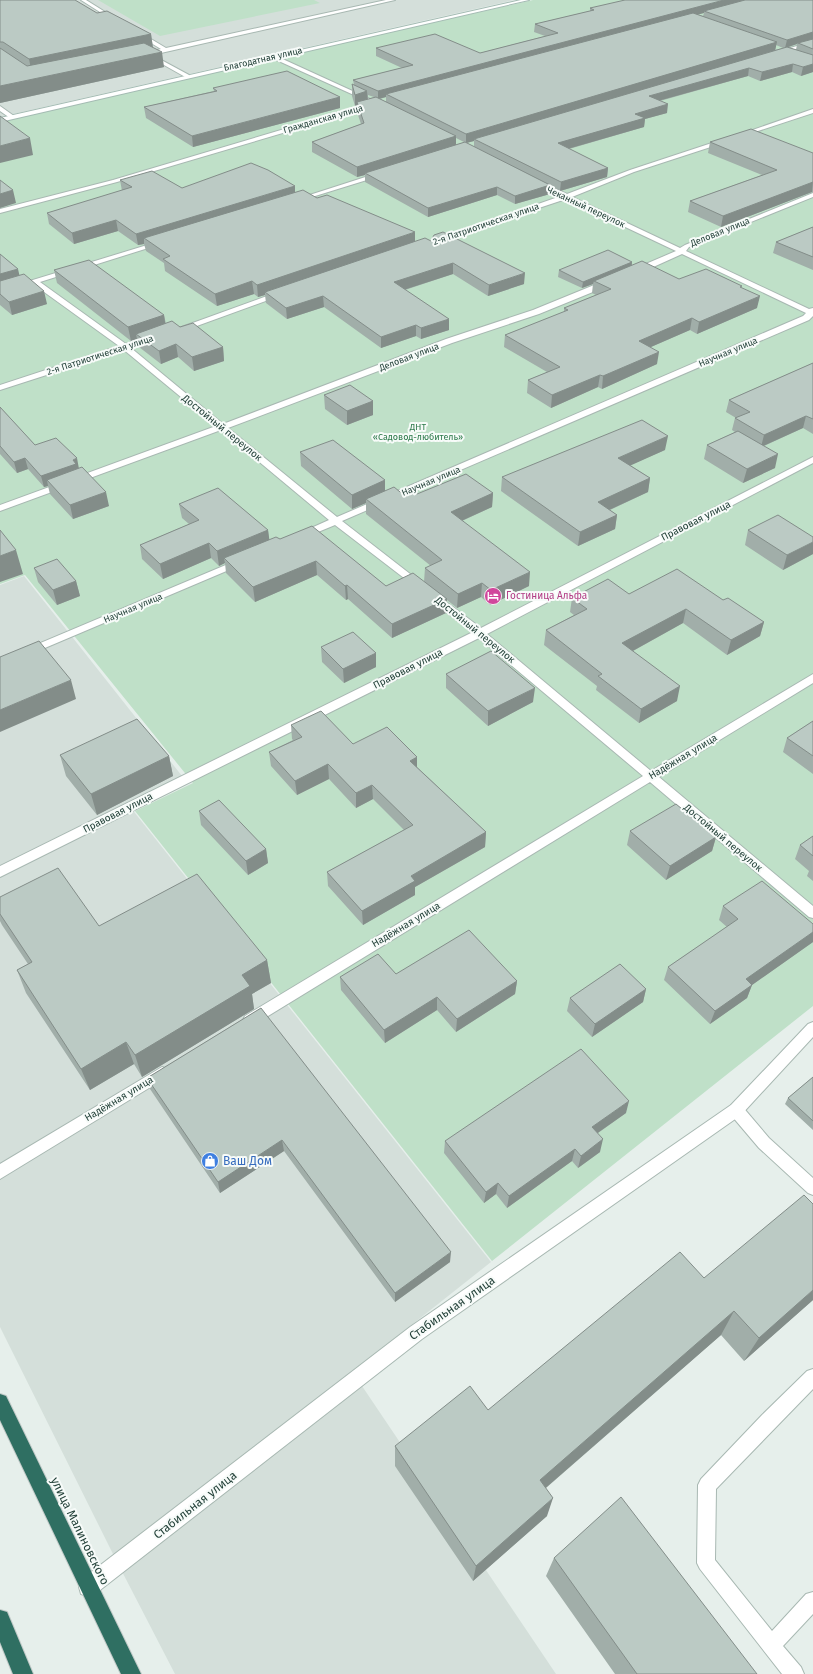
<svg xmlns="http://www.w3.org/2000/svg" width="813" height="1674" font-family="'Fira Sans',sans-serif">
  <rect width="100%" height="100%" fill="#e6efeb"/>
  <path fill="#d4dfda" d="M0,0H514L0,117Z
    M24,576L182,776L127,803L491,1262L351,1373L362,1386L556,1674H175L115,1558L0,1327V585Z"/>
  <path fill="#bfe0c8" d="M98,0H314L320,3L160,36Z
    M533,0H813V1006L492,1261L135,811L193,783L25,575L0,584V121Z"/>
  <g fill="none" stroke-linecap="round" stroke-linejoin="round">
    <g stroke="#a8b8b2" stroke-width="2">
      <path id="lane" d="M81,0H86L118,20L114,21Z
        M386,0H395L152,55L189,75V77L187,78L148,56H142V54L161,49L136,34L141,33L166,48Z
        M0,106L14,116V118H10L0,111Z
        M736,1104L741,1105L769,1138L813,1178V1195L808,1193L759,1148L731,1115L729,1110L731,1105Z
        M813,1369V1389L716,1489L715,1560L772,1631L806,1594L813,1592V1614L783,1646L801,1667L804,1674H782L700,1569L697,1563L698,1485L701,1479L762,1415L807,1371Z"/>
    </g>
    <g stroke="#a8b8b2" stroke-width="2">
      <path id="street" d="M813,41V45L777,55L774,53Z
        M272,56H276L370,99L365,100L272,58Z
        M372,103L375,105L374,106L117,182L0,213V209L113,180Z
        M813,109V113L743,136L738,135Z
        M724,139L726,140V142L634,172L572,197L680,248L685,245L813,193V197L689,247L686,251L809,309L813,308V316L809,320L342,521L423,584L425,586L423,588H417L335,525L306,537H300L298,535L300,533L329,520L221,430L0,511V505L216,426L124,350L0,390V385L119,346L33,284L0,294V290L157,242H161V244L40,282L126,344L150,336H156V340L131,348L223,424L446,339L533,310L604,281H610V285L539,314L452,343L228,428L337,517L803,316L806,313L682,254L640,273H634V269L676,251L566,199L437,242L432,241L561,196L534,183V181H538L567,194L630,170Z
        M381,172L384,174L383,175L299,201L294,200Z
        M278,292H284L285,294L183,331H177L176,329Z
        M813,457V463L487,634L651,771L813,674V683L659,777L813,906V918L809,917L650,782L255,1024L250,1026L245,1024L243,1020L245,1016L643,776L479,638L0,877V866L473,632L430,600L429,598L430,596H438L481,628Z
        M240,559L245,562L243,564L0,667V660Z
        M813,1022V1037L741,1115L422,1339L95,1594L88,1596L81,1594L79,1587L81,1580L410,1327L731,1105L808,1024Z
        M162,1067L167,1069L169,1073L167,1077L0,1179V1164Z"/>
    </g>
    <g stroke="#a4bbb3" stroke-width="2">
      <path id="secondary" d="M521,0H529L0,122V118Z"/>
    </g>
    <g stroke="#c2cac8" stroke-width="2">
      <path id="highway" d="M0,1394L6,1396L141,1674H121L0,1420Z
        M0,1610L7,1612L33,1674H13L0,1642Z"/>
    </g>
    <use href="#lane" fill="#fff" fill-rule="evenodd"/>
    <use href="#street" fill="#fff" fill-rule="evenodd"/>
    <use href="#secondary" fill="#fff" fill-rule="evenodd"/>
    <use href="#highway" fill="#2f6f62" fill-rule="evenodd"/>
  </g>
  <path fill="#a1aea9" fill-rule="evenodd" d="M0,0L97,13L151,34L153,47L164,67L0,103Z
    M813,0V72L801,76L792,72L760,81L748,76L660,101L667,113L645,119L644,127L569,149L608,168L607,177L560,191L550,186V194L515,204L497,195L428,217L365,182V175L357,177L312,152V142L361,124L357,112V106H355L352,96V84L354,85L353,80L402,68L376,56V48L480,53L545,36L534,32L535,24L590,11V8ZM704,13L703,16L697,14ZM797,44L796,50L789,47ZM776,45L783,48L775,50ZM368,95L374,97L368,99ZM386,97V102L380,99ZM456,138L464,142L456,145ZM474,141V147L467,143L470,142Z
    M213,88L340,97V108L193,147L146,118L144,107L214,91Z
    M710,142L813,153V192H812L721,227L688,212L690,201L762,175L708,153Z
    M120,180L182,188L295,186V192L317,198L415,242L524,284L488,296L453,274L405,290L449,330L421,339L416,336L381,348L324,307L287,319L266,303L265,295L258,297L254,294L217,306L165,271L164,263L146,251L144,244L138,245L118,231L74,244L49,224L47,213L122,191Z
    M813,227V270L773,253L776,242Z
    M0,254L20,276L47,304L12,315L0,305Z
    M632,262V265L679,279L742,288L757,308L697,334L690,330L651,347L657,364L602,389L598,387L551,408L527,393L528,380L547,372L504,347L505,335L564,312V308L596,295L592,293L593,284L582,288L558,277L559,270Z
    M54,270L164,315L166,324L180,327L223,347L224,361L194,371L178,357L161,364L139,347L137,339L131,341L57,283Z
    M813,363V434L803,428L764,446L775,468L743,483L704,459L707,445L735,432L732,430L735,418H736L726,412L729,400Z
    M324,395L373,401V415L347,425L325,409Z
    M0,407L35,445L79,468L109,506L73,519L50,494L48,486L44,487L28,469L17,473L0,454Z
    M665,450L630,465L650,478L648,492L610,510L617,515L615,529L578,546L501,491L502,477Z
    M300,452L385,480V491L405,496L417,494L493,493L492,507L462,521L529,586L490,605L481,597L457,608L447,600L446,613L392,638L348,599L346,600L317,575L255,602L226,573L225,563L219,566L211,558L163,579L142,559L140,545L189,524L182,518L179,504L268,530L269,540L280,539L386,586L424,582L425,568L431,566L366,514V503L352,509L301,466Z
    M748,530L813,554L783,570L745,545Z
    M34,568L76,581L80,596L57,605L38,582Z
    M629,594L723,600L764,622L760,636L727,655L683,623L633,651L677,701L639,723L596,690L597,686L544,645L546,630L574,615L570,612L572,598Z
    M321,647L376,653V667L344,683L322,662Z
    M446,674L533,702L488,726L446,688Z
    M813,721V774L783,752L787,738Z
    M291,725L353,744L417,767L486,832L485,847L415,887V895L363,925L328,886L327,872L404,830L373,799L356,808L329,779L297,795L271,766L269,752L293,740L292,739Z
    M60,755L169,756L173,776L97,815L66,776Z
    M199,811L266,849L268,863L248,875L201,825Z
    M630,831L716,837L712,851L666,880L627,845Z
    M813,836V881L807,876L809,871L795,859L800,845Z
    M0,897L99,926L267,960L271,983L252,994L254,1009L142,1077L134,1064L90,1090L26,993L17,970L28,964L2,925L0,921Z
    M723,906L813,924V942L752,985L747,998L710,1024L664,980L668,967L727,927L719,920Z
    M396,974L517,981L515,994L456,1032L437,1010L385,1043L341,990L340,977Z
    M646,989L643,1002L592,1037L567,1011L570,998Z
    M261,1008L450,1262L395,1302L284,1151L220,1193L150,1089L147,1078Z
    M813,1077V1130L785,1104L788,1098Z
    M626,1113L598,1133L600,1152L578,1168L572,1161L507,1208L496,1194L484,1203L444,1153L445,1141Z
    M704,1278L813,1300L744,1361L721,1335L546,1488L547,1516L473,1581L395,1466V1446L488,1410Z
    M554,1558L757,1674H615L546,1576Z"/>
  <path fill="#838d89" d="M724,0H751L704,11V13L390,96L386,94V97L378,99V91Z
    M813,32V40L798,43L797,44L785,48L787,40Z
    M151,34L153,49L32,74L29,59Z
    M777,42L775,51L474,139V141L466,143V134Z
    M162,52L164,67L0,103V86Z
    M793,64L792,72L760,81L762,72Z
    M813,64V72L801,76L803,67Z
    M749,68L748,76L647,104L649,96Z
    M367,91L368,103L357,102V106H355V95Z
    M340,97V108L193,147L192,136Z
    M668,104L667,113L645,119L644,127L557,152L558,143L635,114Z
    M456,136V147L365,173V175L357,177V167Z
    M30,138L33,155L0,163V146Z
    M608,168L607,177L560,191L561,182Z
    M813,182L812,192L721,227L723,216Z
    M550,185V194L515,204V196Z
    M295,186V197L144,238V244L138,245L136,234Z
    M497,187V195L428,217V208Z
    M13,190L16,203L0,208V194Z
    M116,220L118,231L74,244L72,233Z
    M415,232V244L265,292V295L258,297L257,285Z
    M632,262L631,269L594,281L593,284L582,288L583,282Z
    M453,263V274L394,293V282Z
    M18,269L21,282L0,288V274Z
    M525,273L524,284L488,296L489,285Z
    M252,281L254,294L217,306L215,294Z
    M44,291L47,304L12,315L9,302Z
    M323,296L324,307L287,319L286,308Z
    M760,296L757,308L697,334L699,322Z
    M164,315L166,329L136,334L137,339L131,341L128,327Z
    M692,318L690,330L637,353L639,341Z
    M449,319V330L421,339V328Z
    M416,325V336L381,348V337Z
    M176,344L178,357L161,364L159,351Z
    M223,347L224,361L194,371L192,357Z
    M659,352L657,364L602,389L603,376Z
    M600,375L598,387L551,408L552,395Z
    M373,401V415L347,425V411Z
    M806,416L803,428L761,447L764,435Z
    M668,436L665,450L616,472L618,458Z
    M778,454L775,468L743,483L747,469Z
    M25,458L28,469L17,473L14,462Z
    M77,458L79,469L47,480L48,486L44,487L41,476Z
    M650,478L648,492L596,516L598,502Z
    M385,480V495L366,499V503L352,509V495Z
    M106,492L109,506L73,519L70,505Z
    M493,493L492,507L450,526L451,512Z
    M617,515L615,529L578,546L580,532Z
    M268,530L270,544L224,558L225,563L219,566L217,551Z
    M813,542V554L783,570L787,555Z
    M209,543L211,558L163,579L160,564Z
    M16,550L23,574L0,582V556Z
    M316,561L317,575L255,602L253,587Z
    M530,572L529,586L490,605L491,590Z
    M76,581L80,596L57,605L53,590Z
    M482,583L481,597L457,608L458,594Z
    M347,585L348,599L346,600L345,586Z
    M447,599L446,613L392,638V624Z
    M686,609L683,623L620,658L622,643Z
    M764,622L760,636L727,655L731,640Z
    M376,653V667L344,683L343,669Z
    M71,680L76,699L0,732V710Z
    M680,686L677,701L639,723L641,709Z
    M535,688L533,702L488,726V711Z
    M169,756L173,776L97,815L91,794Z
    M417,757V771L410,761Z
    M328,764L329,779L297,795L295,781Z
    M372,785L373,799L356,808V793Z
    M486,832L485,847L415,887V895L363,925L362,911L411,876Z
    M716,837L712,851L666,880L670,866Z
    M266,849L268,863L248,875L246,861Z
    M813,932V942L752,985L747,998L710,1024L715,1011L746,979Z
    M267,960L271,983L252,994L254,1009L142,1077L135,1055L242,975Z
    M517,981L515,994L456,1032L457,1019Z
    M646,989L643,1002L592,1037L595,1024Z
    M437,997V1010L385,1043L384,1030Z
    M126,1042L134,1064L90,1090L81,1069Z
    M629,1101L626,1113L589,1139L592,1127Z
    M603,1139L600,1152L578,1168L581,1156Z
    M282,1140L284,1151L220,1193L218,1182Z
    M575,1149L572,1161L507,1208L509,1196Z
    M498,1183L496,1194L484,1203L486,1192Z
    M451,1252L450,1262L395,1302V1293Z
    M813,1290V1300L744,1361L759,1338Z
    M734,1311L721,1335L534,1498L540,1480Z
    M553,1498L547,1516L473,1581L476,1566Z"/>
  <path fill="#bbcac4" stroke="#838d89" d="M0,0H75L97,13L107,11L151,34L29,59L3,42H0Z
    M625,0H724L378,91L353,80L413,65L376,48L435,34L480,53L558,33L535,24L594,10L590,8Z
    M745,0H813V32L787,40L704,11Z
    M693,13L777,42L466,134L386,94Z
    M813,39V49L798,43Z
    M144,43L162,52L0,86V48L27,66Z
    M787,47L813,55V64L803,67L793,64L762,72L749,68L649,96L668,104L635,114L645,118L558,143L608,168L561,182L474,139Z
    M287,71L340,97L192,136L144,107L217,91L213,88Z
    M352,84L367,91L355,95Z
    M376,97L456,136L357,167L312,142L364,123L357,102Z
    M0,116L30,138L0,146Z
    M751,129L813,153V182L723,216L690,201L777,170L710,142Z
    M465,142L550,185L515,196L497,187L428,208L365,173Z
    M251,163L268,170L295,186L136,234L116,220L72,233L47,213L132,187L120,180L152,171L182,188Z
    M0,180L13,190L0,194Z
    M303,190L317,198L327,195L415,232L257,285L252,281L215,294L163,259L170,256L144,238Z
    M813,227V257L776,242Z
    M443,232L525,273L489,285L453,263L394,282L449,319L421,328L416,325L381,337L323,296L286,308L265,292L425,238L431,241L434,235Z
    M608,250L632,262L583,282L559,270Z
    M0,254L18,269L0,274Z
    M89,260L164,315L128,327L54,270Z
    M642,261L679,279L706,269L742,286L740,287L760,296L699,322L692,318L639,341L659,352L603,376L600,375L552,395L528,380L560,367L505,335L568,310L564,308L611,289L594,281Z
    M24,274L44,291L9,302L0,294V281Z
    M172,321L180,327L193,323L223,347L192,357L176,344L159,351L136,334Z
    M813,363V419L806,416L764,435L735,418L750,412L729,400Z
    M350,385L373,401L347,411L324,395Z
    M0,407L35,445L56,438L77,458L73,460L76,464L41,476L25,458L14,462L0,446Z
    M642,420L668,436L618,458L650,478L598,502L617,515L580,532L502,477Z
    M738,431L778,454L747,469L707,445Z
    M333,440L385,480L352,495L300,452Z
    M82,467L106,492L70,505L47,480Z
    M466,474L493,493L451,512L530,572L491,590L482,583L458,594L425,568L442,560L366,499L394,487L405,496L414,492L417,494Z
    M218,488L268,530L217,551L209,543L160,564L140,545L199,520L179,504Z
    M778,515L813,537V542L787,555L748,530Z
    M312,526L386,586L413,573L447,599L392,624L347,585L345,586L316,561L253,587L224,558L276,537L280,539Z
    M0,530L16,550L0,556Z
    M57,559L76,581L53,590L34,568Z
    M677,569L723,600L728,598L764,622L731,640L686,609L622,643L680,686L641,709L598,676L602,674L546,630L587,609L572,598L608,579L629,594Z
    M353,632L376,653L343,669L321,647Z
    M39,641L71,680L0,710V657Z
    M491,651L535,688L488,711L446,674Z
    M321,711L353,744L387,727L417,757L410,761L486,832L411,876L415,881L362,911L327,872L413,825L372,785L356,793L328,764L295,781L269,752L302,737L291,725Z
    M137,719L169,756L91,794L60,755Z
    M813,721V756L787,738Z
    M219,800L266,849L246,861L199,811Z
    M676,804L716,837L670,866L630,831Z
    M813,836V856L800,845Z
    M58,868L99,926L197,874L267,960L242,975L250,986L135,1055L126,1042L81,1069L17,970L32,962L0,914V897Z
    M762,881L813,924V932L746,979L752,985L715,1011L668,967L738,919L723,906Z
    M469,930L517,981L457,1019L437,997L384,1030L340,977L378,954L396,974Z
    M620,964L646,989L595,1024L570,998Z
    M261,1008L451,1252L395,1293L282,1140L218,1182L147,1078Z
    M581,1049L629,1101L592,1127L603,1139L581,1156L575,1149L509,1196L498,1183L486,1192L445,1141Z
    M813,1077V1121L788,1098Z
    M804,1195L813,1204V1290L759,1338L734,1311L540,1480L553,1498L476,1566L395,1446L470,1386L488,1410L680,1252L704,1278Z
    M621,1497L757,1674H637L554,1558Z"/>
  <defs>
    <g id="hotel-disc" transform="scale(0.9)"><circle r="9.5" fill="#d1479c" stroke="#f7fbf9"/><path d="M-6-4.5h1.5V1H6V5H4.5V3h-9V5H-6ZM-4 0a1.8 1.8 0 1 1 3.6 0ZM.5 0V-2.5h3Q6-2.5 6 0Z" fill="#fff"/></g>
    <g id="shop-disc" transform="scale(0.9)"><circle r="9.5" fill="#3f7fe0" stroke="#f7fbf9"/><path d="M-5-2.5h2.3a2.7 3.5 0 0 1 5.4 0H5L5.5 6h-11ZM-1.5-2.5h3a1.5 2.3 0 0 0-3 0Z" fill="#fff"/></g>
  </defs>
  <g fill-rule="evenodd">
    <use href="#hotel-disc" x="493" y="596"/>
    <use href="#shop-disc" x="210" y="1161"/>
  </g>
  <g text-anchor="middle" dominant-baseline="central" stroke-width="4" stroke-linejoin="round" paint-order="stroke">
    <g font-size="9" fill="#24423a" stroke="#f7fbf9">
      <text transform="translate(263 59) rotate(-13)">Благодатная улица</text>
      <text transform="translate(323 119) rotate(-16)">Гражданская улица</text>
      <text transform="translate(586 207) rotate(25)">Чеканный переулок</text>
      <text transform="translate(486 224) rotate(-19)">2-я Патриотическая улица</text>
      <text transform="translate(720 232) rotate(-22)">Деловая улица</text>
      <text transform="translate(728 352) rotate(-23)">Научная улица</text>
      <text transform="translate(100 355) rotate(-18)">2-я Патриотическая улица</text>
      <text transform="translate(409 357) rotate(-21)">Деловая улица</text>
      <text transform="translate(431 481) rotate(-23)">Научная улица</text>
      <text transform="translate(133 608) rotate(-23)">Научная улица</text>
    </g>
    <g font-size="9" fill="#2d7a4b" stroke="#f7fbf9">
      <text x="418" y="427">ДНТ<tspan x="418" dy="10">«Садовод-любитель»</tspan></text>
    </g>
    <g font-size="10" fill="#24423a" stroke="#f7fbf9">
      <text transform="translate(222 428) rotate(39)">Достойный переулок</text>
      <text transform="translate(696 521) rotate(-27)">Правовая улица</text>
      <text transform="translate(475 630) rotate(39)">Достойный переулок</text>
      <text transform="translate(408 669) rotate(-27)">Правовая улица</text>
      <text transform="translate(683 757) rotate(-31)">Надёжная улица</text>
      <text transform="translate(118 813) rotate(-27)">Правовая улица</text>
      <text transform="translate(723 838) rotate(40)">Достойный переулок</text>
      <text transform="translate(406 925) rotate(-31)">Надёжная улица</text>
      <text transform="translate(119 1099) rotate(-31)">Надёжная улица</text>
    </g>
    <g font-size="10" fill="#b23c85" stroke="#f7fbf9" text-anchor="start">
      <text x="506" y="596">Гостиница Альфа</text>
    </g>
    <g font-size="12" fill="#366cbe" stroke="#f7fbf9" text-anchor="start">
      <text x="223" y="1161">Ваш Дом</text>
    </g>
    <g font-size="12" fill="#24423a" stroke="#f7fbf9">
      <text transform="translate(452 1308) rotate(-35)">Стабильная улица</text>
      <text transform="translate(195 1505) rotate(-38)">Стабильная улица</text>
      <text transform="translate(80 1531) rotate(64)">улица Малиновского</text>
    </g>
  </g>
</svg>
